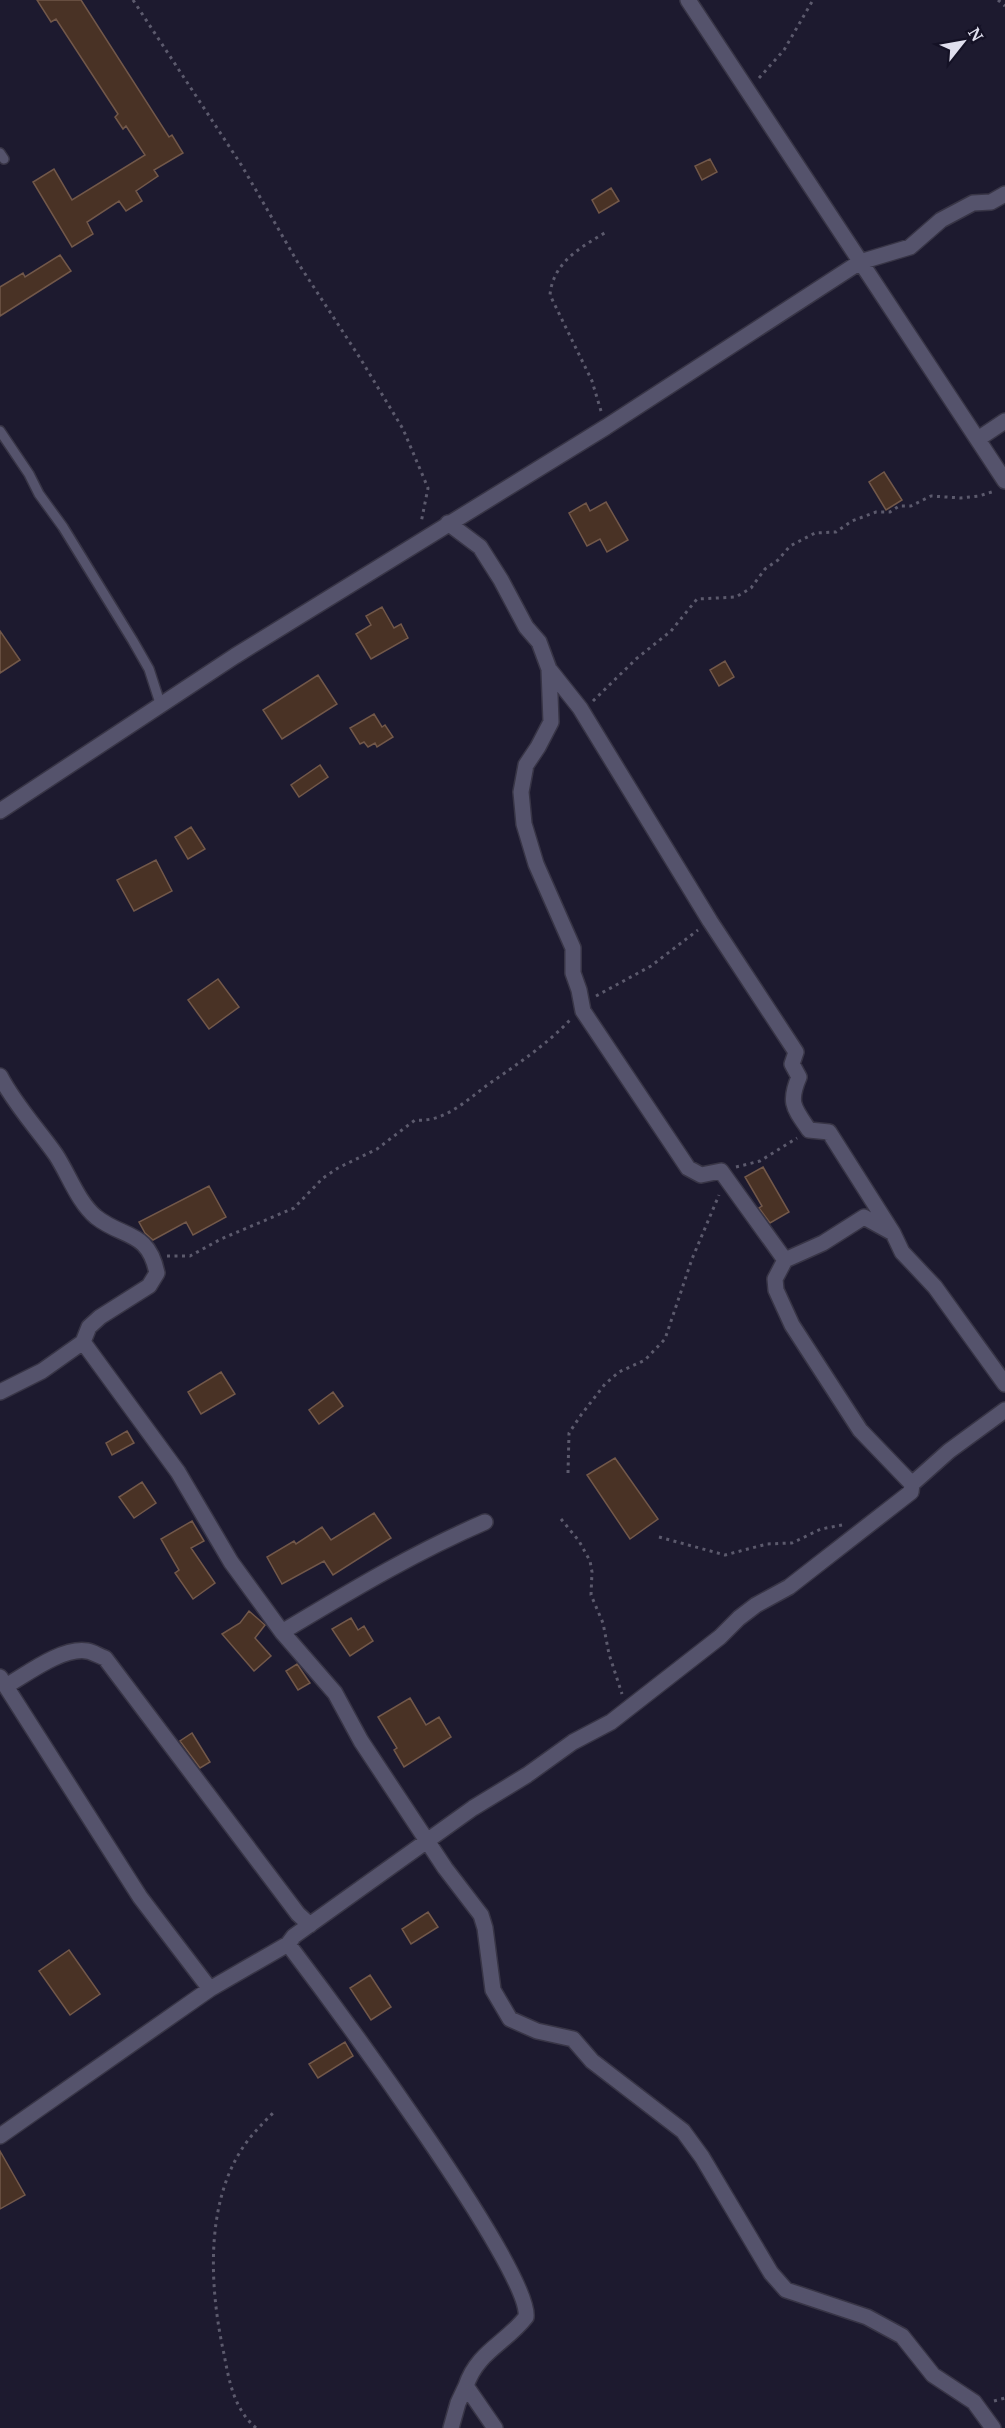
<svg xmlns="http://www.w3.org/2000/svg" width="1005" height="2428" font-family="'Noto Serif',serif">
  <rect width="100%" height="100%" fill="#1d1a2f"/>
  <path fill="#493225" stroke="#72584a" stroke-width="1.5" d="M37,0H81L169,137L172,135L183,153L154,170L158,176L136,191L142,201L126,211L119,201L87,222L93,234L72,247L33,182L54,169L72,200L145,155L126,126L123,129L115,117L118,114L56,19L51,22Z
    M710,159L717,172L702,180L695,166Z
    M611,188L619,201L599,213L592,200Z
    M60,255L71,271L0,316V287L23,273L25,277Z
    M884,472L902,500L886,510L869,482Z
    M606,502L628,540L607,552L600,539L587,546L569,513L586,503L590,511Z
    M382,607L394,628L401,624L408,638L371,659L356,634L371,625L366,616Z
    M0,631L20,660L0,673Z
    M725,661L734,677L719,686L710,670Z
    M318,675L337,704L282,739L263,710Z
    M374,714L382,727L385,725L393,737L377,747L375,743L368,747L364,742L360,744L350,728Z
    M320,765L328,777L299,797L291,785Z
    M191,827L205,849L188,859L175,837Z
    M156,860L172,891L134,911L117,880Z
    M218,979L239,1007L209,1029L188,1000Z
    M763,1167L789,1212L770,1223L759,1208L762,1206L745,1177Z
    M209,1186L226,1217L193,1235L186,1222L153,1240L145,1233L139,1222Z
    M221,1372L235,1394L201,1414L188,1392Z
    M333,1392L343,1406L319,1424L309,1410Z
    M127,1431L134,1443L112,1455L106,1443Z
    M615,1458L658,1519L630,1539L587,1475Z
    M142,1482L156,1503L134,1518L119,1497Z
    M374,1513L391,1538L333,1575L324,1561L282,1584L267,1557L294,1541L296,1544L322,1527L331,1540Z
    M192,1521L204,1541L191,1548L215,1583L193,1599L175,1573L179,1570L161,1539Z
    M249,1611L265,1625L255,1638L271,1656L254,1671L222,1634L240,1623Z
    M351,1618L358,1630L364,1626L373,1641L350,1656L332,1629Z
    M297,1664L310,1683L298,1690L286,1671Z
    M410,1698L426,1725L439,1717L451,1737L404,1767L394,1750L397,1748L378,1717Z
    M192,1733L210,1762L200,1768L180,1741Z
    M428,1912L438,1927L411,1944L402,1929Z
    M69,1950L100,1994L70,2015L39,1971Z
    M370,1975L391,2007L371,2020L350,1988Z
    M345,2042L353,2056L318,2078L309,2064Z
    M0,2151L25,2195L0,2209Z"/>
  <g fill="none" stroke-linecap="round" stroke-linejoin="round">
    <g stroke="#383546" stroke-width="12">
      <path id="service" d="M0,153L4,159
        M0,431L29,474L39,494L63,527L133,641L149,669L161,706"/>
    </g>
    <g stroke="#383546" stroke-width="18">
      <path id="minor" d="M688,0L1005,481
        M978,439L1005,421
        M448,523L480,547L501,580L526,627L539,642L549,669L580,708L710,921L796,1052L792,1064L799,1077C788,1103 794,1108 809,1130L829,1132L893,1233
        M549,669L551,722L538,747L526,765L521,792L524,824L536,864L573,948V973L579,990L583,1011L688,1168L701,1175L721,1171L785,1260L775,1279L776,1290L792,1325L860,1430L912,1484
        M0,811L235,656L606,427L860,262L910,247L941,220L973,203L991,202L1005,194
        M0,1076C15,1105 37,1128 56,1155C69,1175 78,1202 96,1217C124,1239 148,1230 157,1273L149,1286L100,1317L89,1327L83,1342L42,1371L0,1392
        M785,1260L823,1243L864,1217L893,1233L902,1252L935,1287L1005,1384
        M83,1342L178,1472L231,1562L282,1632L335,1693L361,1741L445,1868L481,1915L485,1928L493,1990L510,2019L537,2031L573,2039L592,2061L683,2131L702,2157L771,2273L786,2290L867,2317L902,2336L933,2375L974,2402L993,2428
        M282,1632C349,1592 413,1553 485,1522
        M0,1677L140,1897L210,1989
        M6,1686C27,1674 62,1647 87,1651C93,1652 99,1656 105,1658L298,1914L310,1925
        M288,1944C326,1994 533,2272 526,2317C506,2343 477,2352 466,2386L495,2428
        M0,2136L210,1989L288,1944L294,1936L473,1808L527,1775L573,1742L611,1722L720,1637L739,1618L756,1605L789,1587L911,1492L912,1484L949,1451L1005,1410
        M451,2428L458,2403L466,2386"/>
    </g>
    <path stroke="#5c5a6d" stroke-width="3" stroke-dasharray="3 4.5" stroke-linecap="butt" d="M133,0L242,166L298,263L360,358L403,429L428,488L421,523
      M998,0L1005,6
      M759,78L784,50L813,0
      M601,411L592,381L550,295C553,262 581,247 608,231
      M593,701L636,659L671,631L697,599L736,597L751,588L765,569L778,560L790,546L815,533L836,532L852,521L876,512H890L899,506H911L931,496L961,498L979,496L995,491
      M596,996L651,966L698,930
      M736,1167L760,1161L797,1138
      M167,1256H190L221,1239L294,1208L323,1178L338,1168L377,1149L415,1120C448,1123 471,1095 496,1079C522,1061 548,1043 570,1020
      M568,1473L569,1433L581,1415L605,1384L619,1372L645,1360L665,1339L692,1259L719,1195
      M561,1519L579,1541L590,1561L592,1572L591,1595L603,1623L609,1654L622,1694
      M659,1537L725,1555L767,1544L792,1543L821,1529L842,1525
      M994,2401L1005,2398
      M256,2428C234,2409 229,2381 224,2354C210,2291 205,2209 240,2152C249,2137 261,2125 273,2113"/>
    <use href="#service" stroke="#55536c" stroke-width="9"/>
    <use href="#minor" stroke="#55536c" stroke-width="15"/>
  </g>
  <g transform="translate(963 42) rotate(59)" stroke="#141125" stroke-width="4.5" paint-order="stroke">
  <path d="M0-4.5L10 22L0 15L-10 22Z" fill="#e0dfee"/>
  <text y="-9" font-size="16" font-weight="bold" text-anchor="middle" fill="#e0dfee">N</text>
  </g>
</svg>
